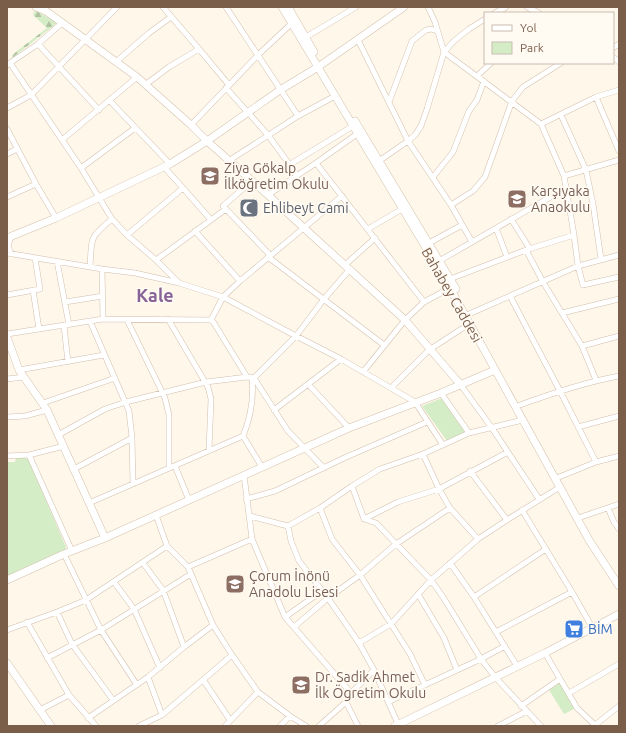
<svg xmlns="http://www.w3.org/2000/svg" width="626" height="733" font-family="Ubuntu,sans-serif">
  <defs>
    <pattern id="forest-firs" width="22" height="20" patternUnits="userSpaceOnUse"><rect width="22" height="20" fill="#d4edc6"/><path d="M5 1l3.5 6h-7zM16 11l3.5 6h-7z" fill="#b1c3a3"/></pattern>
  </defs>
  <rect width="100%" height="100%" fill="#fef7ea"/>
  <path fill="url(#forest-firs)" d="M35,10L57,23L12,58V55L47,28L33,15Z"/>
  <path fill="#d4edc6" d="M442,398L466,433L447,441L422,406Z
    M26,457L30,463L66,547L65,551L7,576V462H15L16,458Z
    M560,683L576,708L564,714L549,690Z"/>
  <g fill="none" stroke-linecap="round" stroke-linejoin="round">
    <g stroke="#d2bfae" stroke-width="6">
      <path id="street" d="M163,7L199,49L229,85
        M226,7L298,116
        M428,7L435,22L444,52L541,124L564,176L574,235L578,266L583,285L619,277
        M527,7L539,13
        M495,13L506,7
        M306,37L356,7
        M358,40L408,141L451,205L472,242
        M38,44L99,110
        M613,48L619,44
        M613,57L619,62
        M116,62L149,33L171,17
        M10,63L81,168L112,219L127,235L156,260L179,283
        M7,65L38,44L62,23
        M477,76L491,63
        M145,85L169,67L199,49
        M226,88L268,135L297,175
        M596,97L619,151
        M110,101L170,164
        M389,102L412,41L426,30L431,29L437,31
        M7,108L31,95L117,7
        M561,115L586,170L593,204L601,259
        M541,124L596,97L619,90
        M191,125L258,55L291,24
        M7,129L36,184L56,218
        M62,140L137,77
        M7,154L17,149
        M230,160L298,116L335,96
        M379,161L408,141L415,135L421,126L427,109L444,52L454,41L469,29L485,19
        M316,163L424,302
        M289,165L353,126
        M164,167L183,188L211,220
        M81,168L135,128
        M564,176L619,160
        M433,177L453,152L469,111L477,100L484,81
        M252,181L223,206L270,255
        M268,195L316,163L357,134
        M7,197L36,184
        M451,205L473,191L485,177L512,101L523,87L561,63
        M511,219L530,249
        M496,228L507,257
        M368,229L402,209
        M195,231L240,281
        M127,235L183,188
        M429,243L462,225
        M526,250L543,282L582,346L596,380
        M7,253L102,269L135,273L179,283L223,297L296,336L341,359L415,402L443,445
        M11,254L8,246L11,237
        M268,257L384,345
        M156,260L226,209
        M57,261L69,325
        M439,261L566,188
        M345,265L375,238
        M90,266C92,237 89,238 112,219
        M102,269L103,319
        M450,279L526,250L574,235
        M33,290L39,329
        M7,295L40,289L35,258
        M510,296L560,391L596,462
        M65,302L103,296
        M562,313L619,299
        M469,314L578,266L619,255
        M168,319L208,387L211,399L209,450
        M127,320L165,398L169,415V468
        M211,320L223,297L240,281L342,196
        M90,321L129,411L132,438L133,484
        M64,326L68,362
        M7,334L103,319L211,320L214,323L247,377
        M582,346L619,336
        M19,370L104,355
        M363,372L405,320L424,302L450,288
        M254,378L288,431L324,468
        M7,379L24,377
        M308,384L349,428
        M460,384L492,428L539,499
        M391,388L429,350L469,324
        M441,393L469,433
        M43,403L115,378
        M520,405C553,393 585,382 619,376
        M274,410L341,359
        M7,417L25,416L47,410
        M578,427L619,416
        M58,435L105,409L126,402L206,382L247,377L254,378L296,336L324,299L350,269
        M243,436L262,467
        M423,454L439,489L450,508L478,539
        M29,455L72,551
        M7,456L29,455L64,446
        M175,466L189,500
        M74,469L132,438
        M470,471L507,520
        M244,475L252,539L285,617L351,693
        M559,477L596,462L619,456
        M352,486L364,519L376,523L431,580L443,597L481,659L495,677L541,726
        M246,499L275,491L344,458L427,422
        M89,503L243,436C251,417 254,400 252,378
        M320,508L332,539L360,575L391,624L410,654L425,685
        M608,508L614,522L619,529
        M522,510L572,592L592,627
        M156,515L167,546L188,567L213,625L232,655L258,692L290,716L306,726
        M250,516L288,526L320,508L352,486L380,469L423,454L469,433L523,420
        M581,517L619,504
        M364,519L398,502L439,489L508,452
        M288,526L291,541L299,561L328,598L359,643L374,670L398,724
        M64,554L101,630L137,685
        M143,563L163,590L184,647
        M450,563L474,597L517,666
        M188,567L252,539
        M114,582L134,609L160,668
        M418,594L444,638L457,670
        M474,597L546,549
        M57,612L72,644L113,700
        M285,617L322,591
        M27,622L69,695L96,726
        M294,627L328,598L360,575L396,544L450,508
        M7,630L57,612L86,600L167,546
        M496,632L572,592
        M359,643L391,624L431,580L478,539L507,520L560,487
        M545,653L577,708L596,726
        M47,658L101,630L191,574
        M148,677L162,715
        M204,681L230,720
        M569,693L619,664
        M346,702L358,726
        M388,702L481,659L505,646
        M521,706L560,679
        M40,710L69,695
        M88,718L148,677L184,647L213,625
        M595,725L619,706
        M139,726L162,715L232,655
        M225,726L258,692
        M280,726L290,716
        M319,726L346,702L351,693L374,670
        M498,726L527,711"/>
    </g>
    <g stroke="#d5c0ab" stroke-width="8">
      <path id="secondary" d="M36,7L46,11L137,77L191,125L207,141L268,195L304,228L405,320L460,384
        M282,7L450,288L589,540L619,586
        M288,7L314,52
        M355,121L456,289
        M7,238L56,218L170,164L207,141L280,90L318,67L404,7
        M7,337L19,370L47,410L105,538
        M7,580L64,554L105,538L349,428L441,393L495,370
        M7,663L51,726
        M395,726L545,653L619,614"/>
    </g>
    <use href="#street" stroke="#fff" stroke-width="5"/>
    <use href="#secondary" stroke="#fff" stroke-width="7"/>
  </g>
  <defs>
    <g id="school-square" transform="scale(1)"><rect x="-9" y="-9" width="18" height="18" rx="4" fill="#8d6e63" stroke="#fffaf2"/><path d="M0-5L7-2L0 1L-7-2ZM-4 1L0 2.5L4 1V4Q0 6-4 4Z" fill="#fff"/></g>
    <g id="mosque-square" transform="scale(1)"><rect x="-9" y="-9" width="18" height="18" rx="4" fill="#6b7280" stroke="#fffaf2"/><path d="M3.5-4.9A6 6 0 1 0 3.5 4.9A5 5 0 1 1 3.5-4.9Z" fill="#fff"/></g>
    <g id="supermarket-square" transform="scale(1)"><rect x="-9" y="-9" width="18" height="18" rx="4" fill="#3f7fe0" stroke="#fffaf2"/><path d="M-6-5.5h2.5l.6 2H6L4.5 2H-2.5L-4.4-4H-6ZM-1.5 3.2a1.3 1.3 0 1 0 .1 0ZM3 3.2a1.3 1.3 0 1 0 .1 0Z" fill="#fff"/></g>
  </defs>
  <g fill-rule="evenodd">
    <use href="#school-square" x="210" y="176"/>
    <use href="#school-square" x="517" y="199"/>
    <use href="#mosque-square" x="249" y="208"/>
    <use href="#school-square" x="235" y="584"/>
    <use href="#supermarket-square" x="574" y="629"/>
    <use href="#school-square" x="301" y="685"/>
  </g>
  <g text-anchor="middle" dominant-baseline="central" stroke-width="3.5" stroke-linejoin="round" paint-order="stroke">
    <g font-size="14" fill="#785e54" stroke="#fffaf2" text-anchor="start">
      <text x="224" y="168">Ziya Gökalp<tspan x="224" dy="16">İlköğretim Okulu</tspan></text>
      <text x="531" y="191">Karşıyaka<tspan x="531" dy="16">Anaokulu</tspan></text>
      <text x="249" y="576">Çorum İnönü<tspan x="249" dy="16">Anadolu Lisesi</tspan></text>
      <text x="315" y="677">Dr. Sadik Ahmet<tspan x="315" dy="16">İlk Ögretim Okulu</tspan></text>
    </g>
    <g font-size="14" fill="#5b616d" stroke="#fffaf2" text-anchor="start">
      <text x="263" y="208">Ehlibeyt Cami</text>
    </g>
    <g font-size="14" fill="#7b5e4a" stroke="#fffaf2">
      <text transform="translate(452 295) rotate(60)">Bahabey Caddesi</text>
    </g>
    <g font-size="14" fill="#366cbe" stroke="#fffaf2" text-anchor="start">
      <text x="588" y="629">BİM</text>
    </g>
    <g font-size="18" font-weight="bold" fill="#886397" stroke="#fffaf2">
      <text x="155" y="295">Kale</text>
    </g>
  </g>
  <rect width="626" height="733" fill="none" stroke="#7b5e4a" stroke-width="16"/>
  <rect x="484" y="12" width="130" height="52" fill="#fffaf2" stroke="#cabcaf"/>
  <rect x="492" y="25" width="20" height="6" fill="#ffffff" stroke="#cabcaf"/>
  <text x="520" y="32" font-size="12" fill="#7b5e4a">Yol</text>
  <rect x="492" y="42" width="20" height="12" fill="#d4edc6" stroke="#cabcaf"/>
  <text x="520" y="52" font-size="12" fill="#7b5e4a">Park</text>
</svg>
